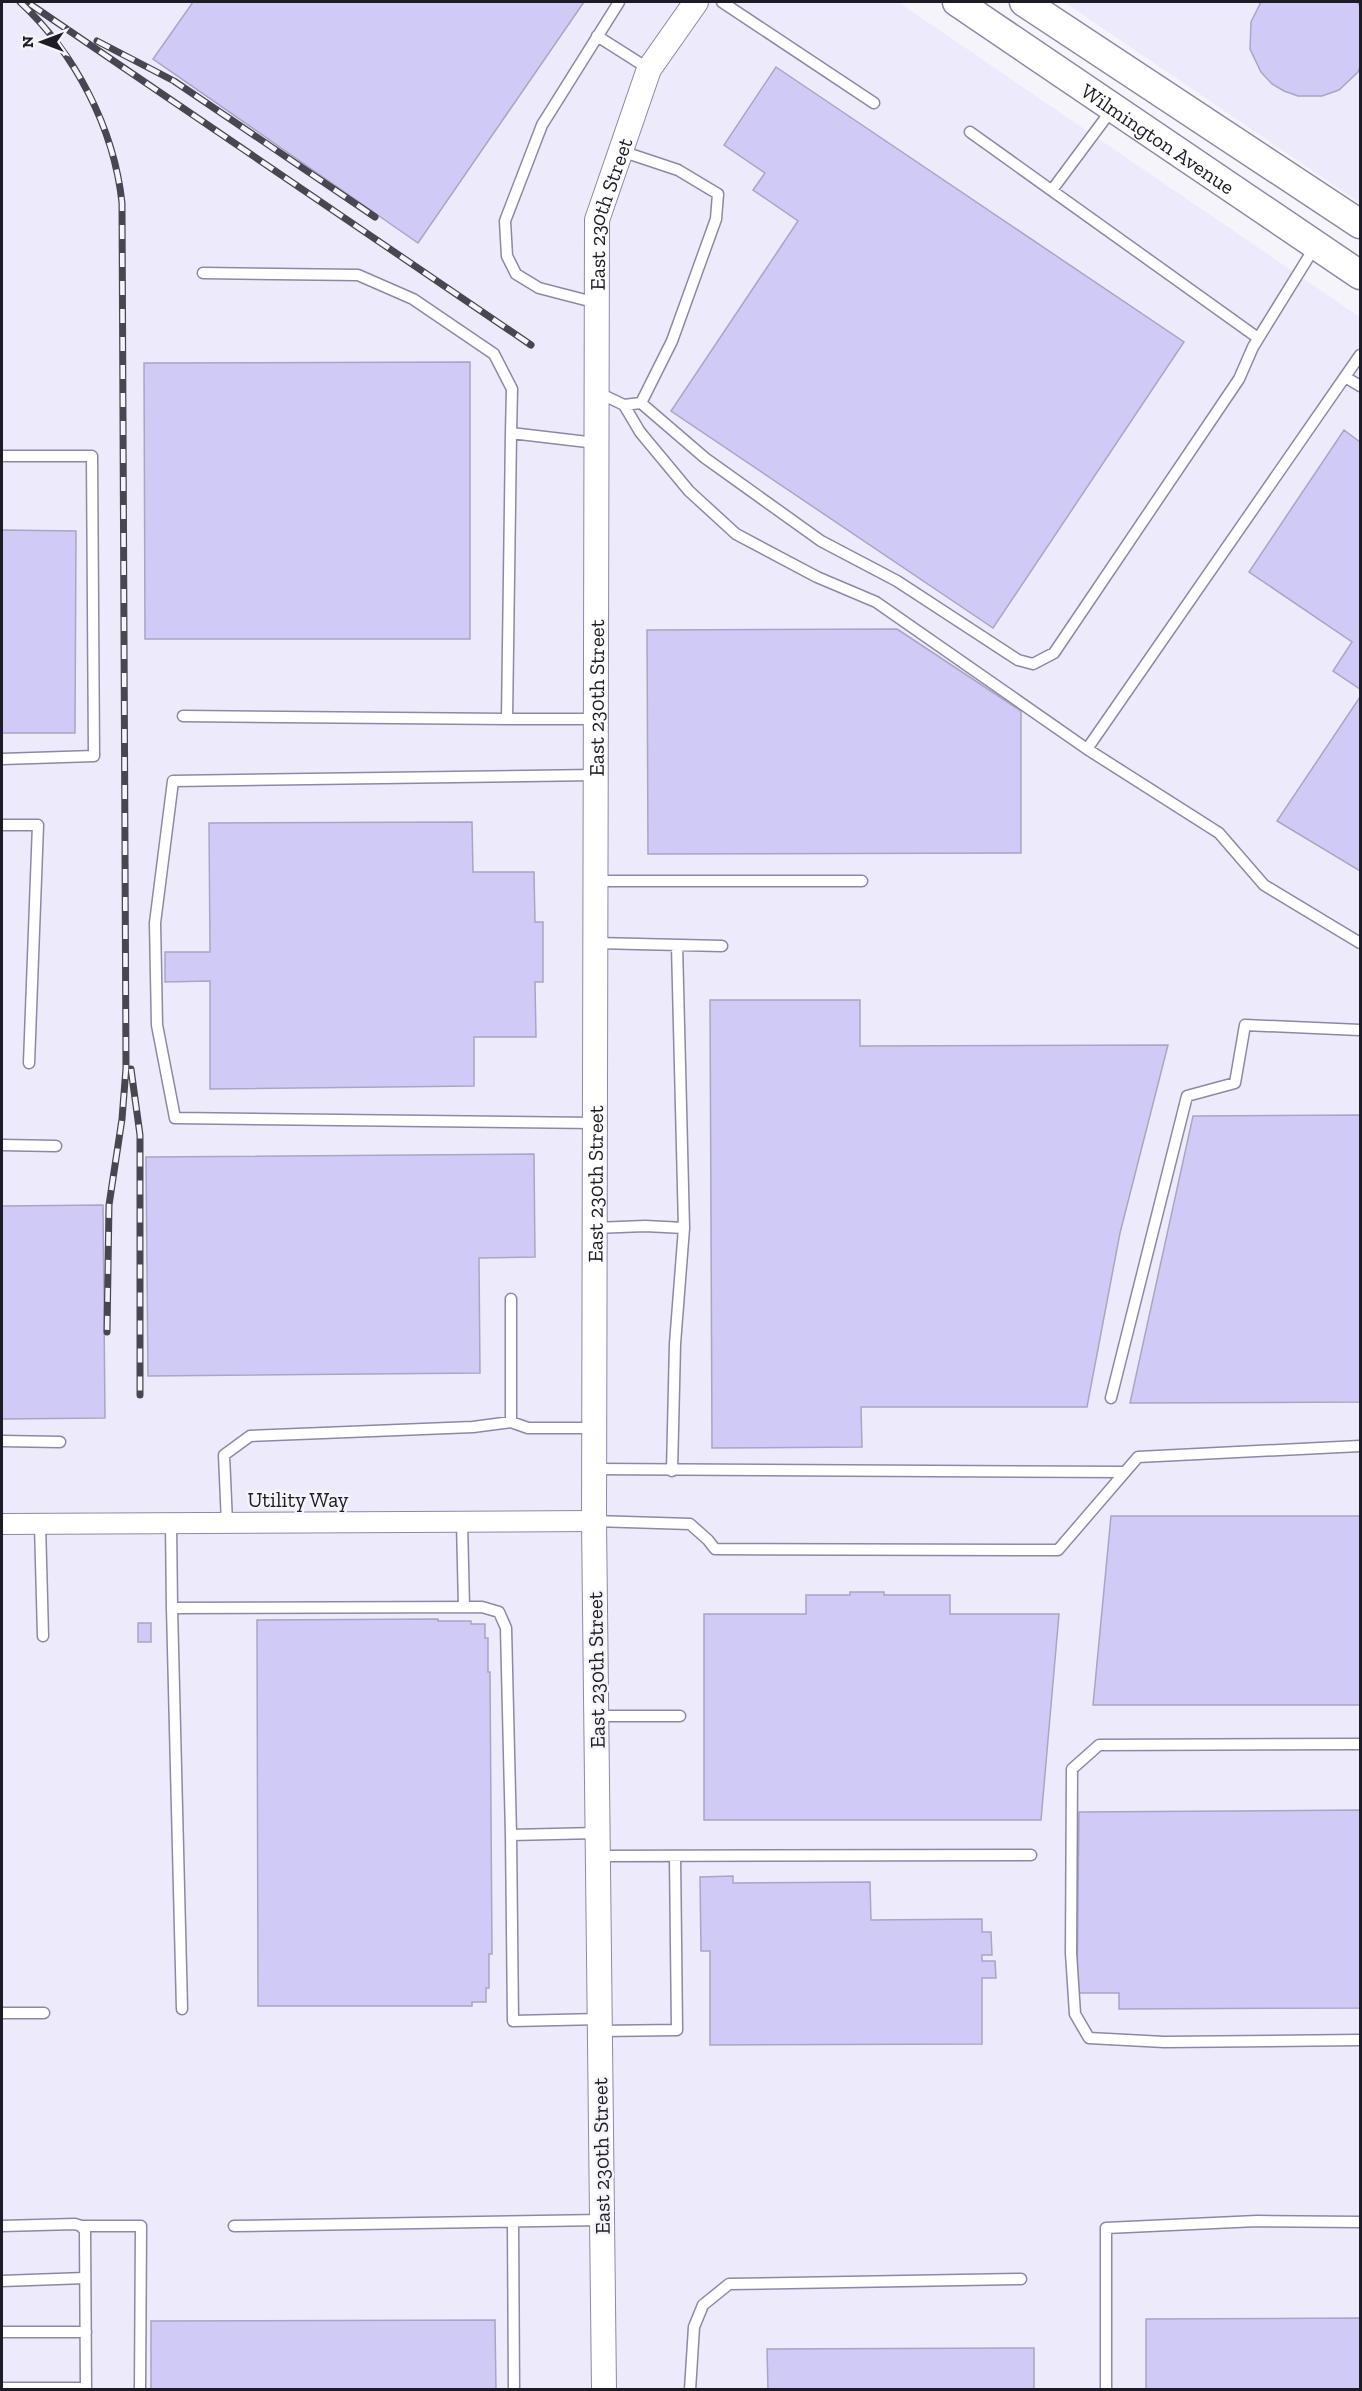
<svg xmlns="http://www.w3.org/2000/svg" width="1362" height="2391" font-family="'Zilla Slab',serif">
  <rect width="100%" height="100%" fill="#f5f4fb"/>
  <path fill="#edebfb" d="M2,2H898L1360,317V2389L2,2390Z
    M1064,2H1360V203Z"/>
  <path fill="#d0caf6" stroke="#a9a5c4" stroke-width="1.5" d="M193,2H584L418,243L153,59Z
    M1261,2H1357L1360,6V67L1358,72L1339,90L1322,96H1298L1284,91L1272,84L1261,72L1250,49L1251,22Z
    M776,67L1184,342L993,628L671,411L798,221L753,190L765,173L724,145Z
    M470,362V639H145L144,363Z
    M1344,430L1360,442V689L1333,671L1352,642L1249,572Z
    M2,530L76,531L75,733H2Z
    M897,629L1021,711V853L648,854L647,630Z
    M1360,697V871L1277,821Z
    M472,822L473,872H534L535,922H543V982H535L536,1037H474V1086L210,1089V981L165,982V952H210L209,823Z
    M710,1000H860V1046L1168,1045L1120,1233L1087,1407H861L862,1447L712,1448Z
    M1360,1115V1402L1130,1403L1193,1116Z
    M534,1154L535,1257L479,1258L480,1373L148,1376L146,1157Z
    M103,1205L105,1418L2,1419V1206Z
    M1111,1516H1360V1705H1093Z
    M850,1592H884V1595H950V1614H1059L1041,1820H704V1614H806V1595H850Z
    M438,1619V1621H471V1624H485V1638H488V1672H490L492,1954H489V1988H486V2002H472V2006H258L257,1620Z
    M138,1623H151V1642H138Z
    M1360,1810V2008L1119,2009V1993H1077L1079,1812Z
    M733,1876V1883L870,1882L871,1920L982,1919V1932H991L992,1955H982V1961H995L996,1978H982V2044L710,2045V1951H701L700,1877Z
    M1360,2318V2390H1146V2319Z
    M495,2320L496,2390H151V2321Z
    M1034,2348V2390H768L767,2349Z"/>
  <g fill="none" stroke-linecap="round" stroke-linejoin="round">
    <g stroke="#8d88a6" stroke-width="13">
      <path id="service" d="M722,2L874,103
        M597,36L649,69
        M970,132L1258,338
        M621,151L678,170L718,194L716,219L672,341L641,403L705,458L821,541L897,581L1018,660L1033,664L1054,653L1239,379L1253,347L1316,245
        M1052,190L1113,108
        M203,273L358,275L413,299L494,354L512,389L511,433L596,443
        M597,303L539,288L516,274L507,256L505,221L542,125L619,2
        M1345,377L1360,386
        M597,392L624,405L641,403
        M624,405L640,432L689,491L736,534L817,577L876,602L1087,749L1219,833L1264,885L1360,943
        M511,433L507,719H596
        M2,456H92L94,756L2,759
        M183,716L507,719
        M1087,749L1360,355
        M2,825H38L29,1063
        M596,881H862
        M596,943L722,946
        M677,945L684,1228
        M595,1123L175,1118L157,1025L155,923L173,781L596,775
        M2,1145L56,1146
        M595,1228L645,1226L684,1228L675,1344L672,1471
        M1111,1398L1187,1096L1235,1083L1245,1025L1360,1030
        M511,1422V1299
        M2,1441L60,1442
        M594,1469L1125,1472
        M594,1521L690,1524L708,1540L715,1549L1058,1550L1138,1457L1360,1446
        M462,1522L464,1607
        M171,1523L172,1608
        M227,1523L224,1455L250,1436L473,1427L511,1422L528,1428H594
        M40,1524L43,1636
        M597,1716H680
        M1360,1744L1099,1745L1072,1769L1071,1953L1075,2014L1089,2038L1164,2042L1360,2040
        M511,1835L513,2021L600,2019
        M598,1856L1031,1855
        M182,2009L172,1608L482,1607L499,1612L506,1628L511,1835L597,1833
        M2,2013H44
        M600,2031L677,2030L675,1856
        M513,2223L514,2390
        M2,2226L75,2224L81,2226L85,2231L86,2390
        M81,2226H141L140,2390
        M234,2226L602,2220
        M2,2281L85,2278
        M2,2332H86
        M2,2388H86
        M690,2390L694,2327L703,2305L729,2284L1021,2279
        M1106,2390V2228L1257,2221L1360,2222"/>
    </g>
    <g stroke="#8d88a6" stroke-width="22">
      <path id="minor" d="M2,1524L594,1521"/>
    </g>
    <g stroke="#8d88a6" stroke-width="26">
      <g id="tertiary">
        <path id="s1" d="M604,2390L594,1521L597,220L649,69L696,2"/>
      </g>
    </g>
    <g stroke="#8d88a6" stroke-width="31">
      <g id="secondary">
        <path id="s2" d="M957,2L1360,275"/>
        <path d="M1024,2L1360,224"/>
      </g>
    </g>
    <use href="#service" stroke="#fff" stroke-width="10"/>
    <use href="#minor" stroke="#fff" stroke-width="20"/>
    <use href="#tertiary" stroke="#fff" stroke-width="24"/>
    <use href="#secondary" stroke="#fff" stroke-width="28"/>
    <g stroke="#484650" stroke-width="7">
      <path id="rail" d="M20,2C75,53 114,128 122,203L126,1068L122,1119L109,1205L107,1332
        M30,4L531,345
        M97,41L174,81L375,217
        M131,1069L140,1135V1395"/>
    </g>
    <use href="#rail" stroke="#f5f4fb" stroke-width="4.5" stroke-dasharray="14" stroke-linecap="butt"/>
  </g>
  <g text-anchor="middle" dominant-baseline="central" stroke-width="5" stroke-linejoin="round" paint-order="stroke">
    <g font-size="21" fill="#1d1b26" stroke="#f5f4fb">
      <text stroke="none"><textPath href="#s2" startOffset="243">Wilmington Avenue</textPath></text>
      <text stroke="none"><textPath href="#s1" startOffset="2178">East 230th Street</textPath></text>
      <text stroke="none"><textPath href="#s1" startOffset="1692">East 230th Street</textPath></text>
      <text stroke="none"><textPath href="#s1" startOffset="1206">East 230th Street</textPath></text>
      <text x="298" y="1499">Utility Way</text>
      <text transform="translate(596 1670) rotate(-91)">East 230th Street</text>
      <text transform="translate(601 2156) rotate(-91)">East 230th Street</text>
    </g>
  </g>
  <rect width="1362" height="2391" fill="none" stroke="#1d1b26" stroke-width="6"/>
  <g transform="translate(42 42) rotate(270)" stroke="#f5f4fb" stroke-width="4.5" paint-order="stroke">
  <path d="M0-4.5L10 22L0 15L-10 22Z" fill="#1d1b26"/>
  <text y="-9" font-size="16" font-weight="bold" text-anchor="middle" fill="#1d1b26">N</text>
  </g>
</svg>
